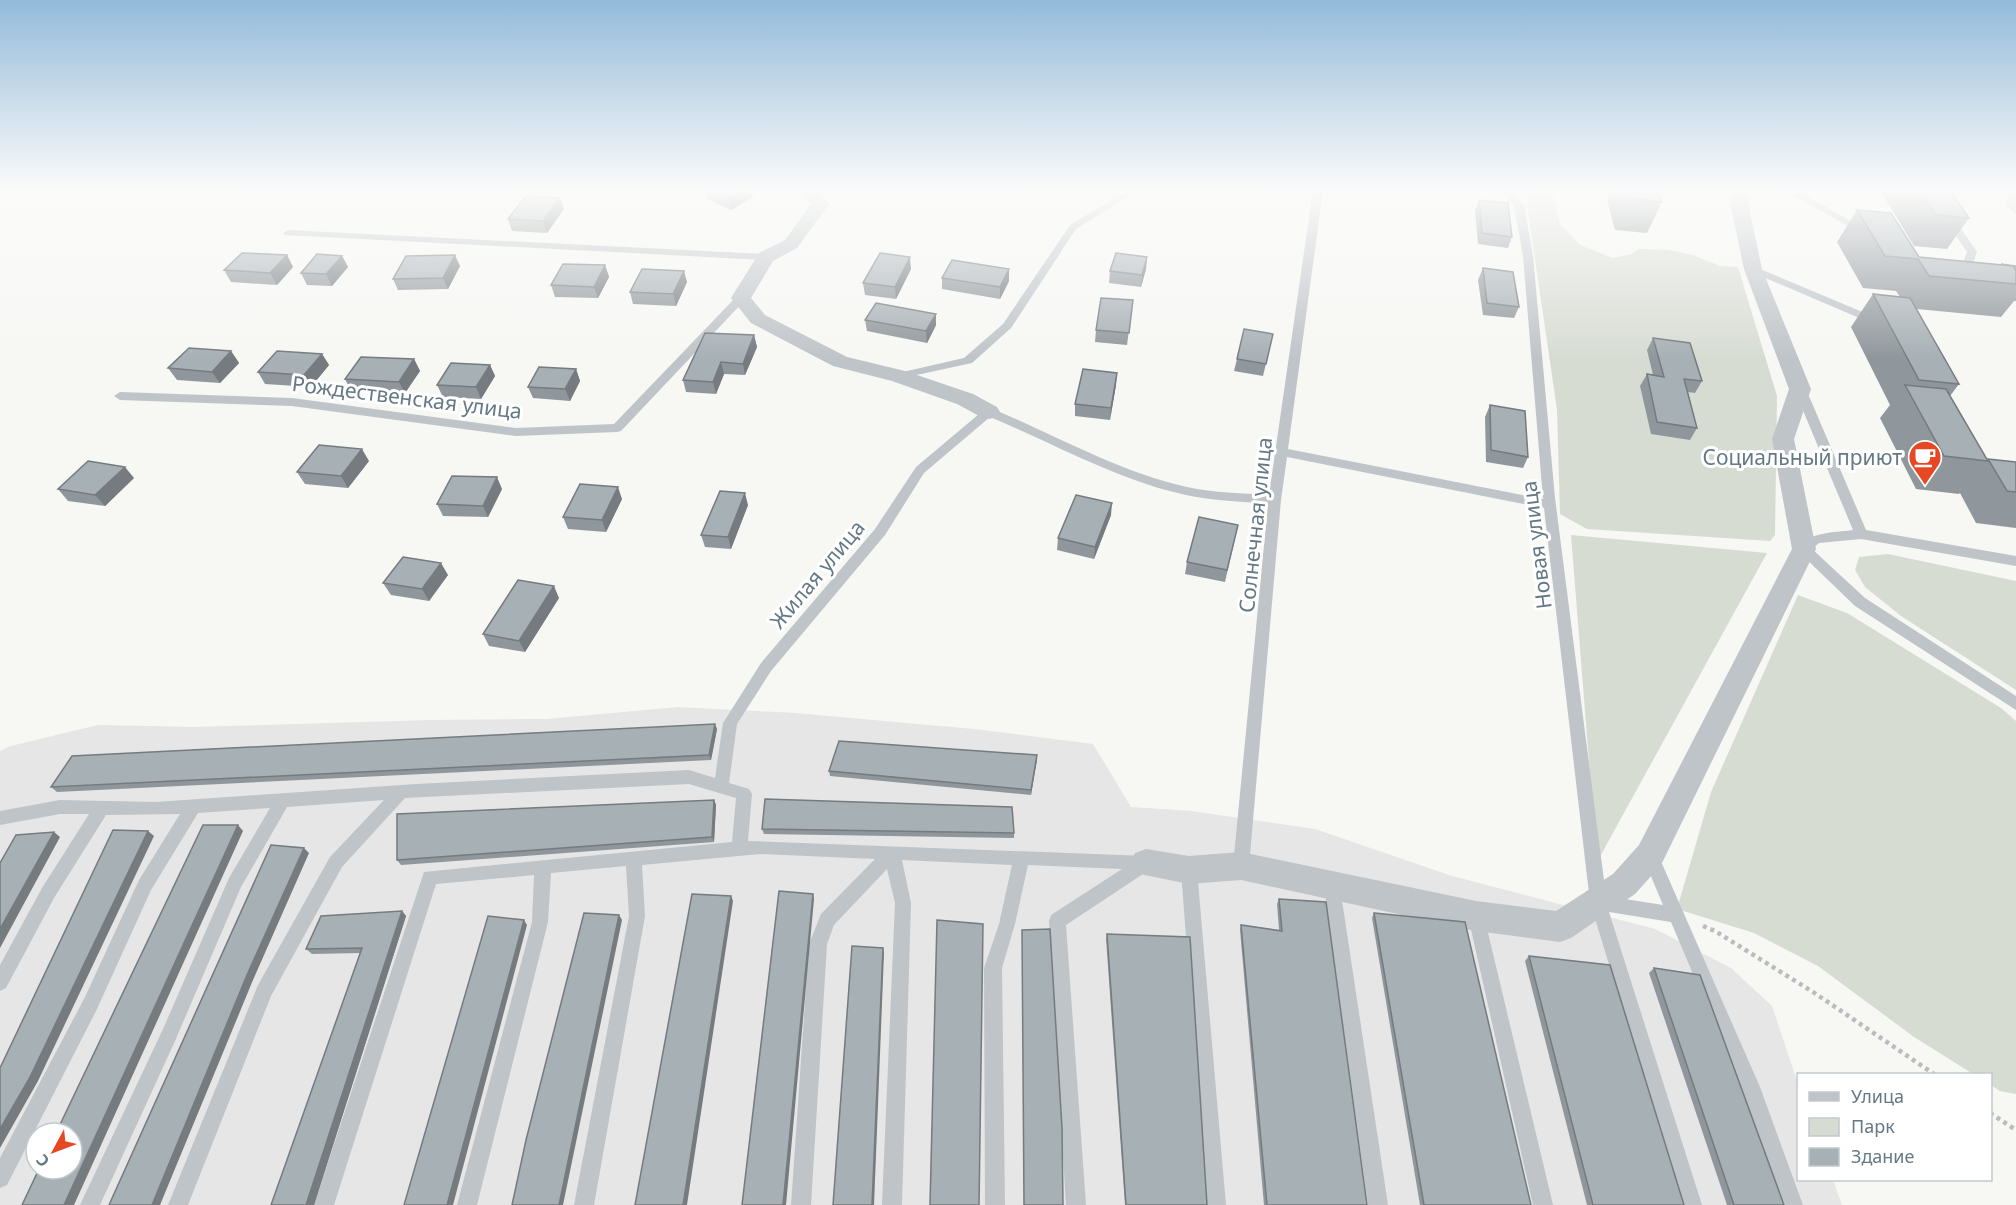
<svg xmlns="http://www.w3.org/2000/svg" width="2016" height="1205" font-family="'Noto Sans',sans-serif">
  <rect width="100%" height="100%" fill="#f7f7f4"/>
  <path fill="#e5e6e5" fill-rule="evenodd" d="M678,707L795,713L974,729L1093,744L1131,807L1191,811L1315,829L1452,876L1655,929L1731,968L1772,1006L1798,1084V1180H1833L1842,1205H0V751L11,746L98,725L193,727L432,720L547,719ZM36,1133H72V1169H36Z"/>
  <path fill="#d7dcd3" d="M1530,190H1552L1560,224L1580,245L1613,258L1631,254L1639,249L1669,250L1693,255L1720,266L1738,267L1777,396L1775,535L1770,541L1587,529L1560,514L1557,410L1527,204Z
    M1571,535L1767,553L1597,862Z
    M1888,554L2016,581V690L1901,616L1865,587L1855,570L1859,557Z
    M1798,595L1847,613L2001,708L2016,721V1094L2000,1091L1991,1085L1990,1074H1973L1914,1037L1818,966L1754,933L1677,909L1711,792Z"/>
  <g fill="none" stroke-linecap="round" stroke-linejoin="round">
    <path stroke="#b9bdbf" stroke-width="4.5" stroke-dasharray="4 4" stroke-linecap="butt" d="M1703,926L1715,931L1813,992L1934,1074
      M1990,1113L2016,1130"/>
    <path fill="#bfc4c8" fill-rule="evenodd" d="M1128,190H1139L1076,229L1011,328L972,363L898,379L894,378V374L964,358L1003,324L1070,225Z
      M1313,190H1323L1288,449L1543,499L1523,256L1514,206L1499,190H1509L1524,205L1533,256L1555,498L1606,896L1663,905L1642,855L1644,850L1650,848L1656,850L1760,1087L1803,1205H1783L1744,1095L1671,922L1609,912L1702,1205H1682L1590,902L1544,508L1287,457L1281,500L1249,866L1247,871L1241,873L1235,871L1233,866L1268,504C1241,501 1213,501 1186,495C1117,480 1055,444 990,417L924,473L885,535L771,671L737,724L729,783L749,789L752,794L748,841L1146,856L1152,858L1154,863L1152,868L1066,925L1086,1205H1066L1049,921L1051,915L1122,869L1028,865L1015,924L1002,968L1005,1205H985L984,968L999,924L1012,865L902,860L911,903L902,1205H882L895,903L887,869L834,925L827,944L811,1205H791L809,944L821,914L875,859L760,854L642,865L645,916L594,1205H574L629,916L626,866L551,873L548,922L477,1205H457L532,922L534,875L436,884L334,1205H314L424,872L732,842L736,798L689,784L405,798L342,867L271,996L188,1205H168L258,985L330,857L384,800L287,807L241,887L175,1041L100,1205H80L163,1029L229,878L270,808L198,813L151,890L97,1009L7,1185L0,1188V1158L85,997L139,880L180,814L106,815L54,898L6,988L0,991V965L42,888L89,814H60L0,825V811L60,800L156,802L416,784L689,770L715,778L723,723L761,663L875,529L916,467L985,409H993C1057,436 1119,472 1187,487C1214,493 1242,493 1269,495Z
      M1784,190H1796L1870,232L1862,234Z
      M1925,190H1934L1977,252L1971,268L1976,275L1975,277H1967L1961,268L1967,252Z
      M2009,190H2016V214L2007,206Z
      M288,230L766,254L771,257L766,260L285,235L283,233Z
      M1753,266L1879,319L1880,321L1879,323H1871L1749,271V267Z
      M741,295L745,296V300L621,431L617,432L516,436L292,406L120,400L114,396L120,392L292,398L516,428L614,424L737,296Z
      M1800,385L1806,389L1866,530L2016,556V566L1861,539L1819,543L1812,549L1865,598L2016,696V710L1855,606L1799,552L1798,549C1810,531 1833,533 1853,530L1794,389Z
      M1189,863L1195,865L1197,870L1226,1205H1206L1181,870L1183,865Z
      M1332,879L1338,882L1340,887L1388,1205H1368L1324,887L1326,882Z
      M1476,908L1482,910L1484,916L1553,1205H1533L1468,916L1470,910Z"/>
    <path fill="#bfc4c8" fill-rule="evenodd" d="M799,190H817L829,204L797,248L773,261L751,298L765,315L847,357L905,371L973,394L997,407L1000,412L997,417L989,419L981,417L957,404L892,381L833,366L751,323L731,298L759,253L785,240L811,204Z
      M1736,190H1753L1748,203L1762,269L1811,389L1794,439L1816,549L1661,865L1635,894L1571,938L1560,942L1476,931L1241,880L1189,884L1135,873L1131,863L1135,853L1146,849L1189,856L1241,852L1476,901L1556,911L1613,874L1639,845L1792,549L1772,439L1789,389L1744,269L1730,203Z"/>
  </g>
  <path fill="#90979c" d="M706,190H752L753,197L731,210L707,199Z
    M1611,190H1658L1662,202L1647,233L1615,230L1607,200Z
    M1880,190H1950L1969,218L1947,249L1914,246Z
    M1479,200L1512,237L1508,248L1478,244L1475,211Z
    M564,209L547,233L512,231L508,219Z
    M1857,210L1919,257L2016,266V301H2014L2001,317L1917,309L1959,384L1950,396L1987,460L1988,459L2016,462V528L1976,523L1960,493L1959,494L1916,489L1880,418L1890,405L1851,327L1873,294L1900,297L1896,291L1863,288L1837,242Z
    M287,255L293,267L277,285L231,282L224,270Z
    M342,256L348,267L332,286L307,285L301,273Z
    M1147,257L1146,269L1141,287L1109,283L1110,271Z
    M605,265L609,277L598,298L555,297L551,285Z
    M460,266L448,289L398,290L393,279Z
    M1483,268L1519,307L1514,318L1483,315L1478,280Z
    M911,269L896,299L865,295L863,283Z
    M1009,269V281L1000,299L942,289V278Z
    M687,282L676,306L633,304L630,292Z
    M1133,300L1127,345L1095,342L1096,330Z
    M865,320L936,325L927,343L867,331Z
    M1273,334L1263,376L1234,371L1237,359Z
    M754,335L757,347L745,375L724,374L716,394L686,392L683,380Z
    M1653,338L1702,381L1695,393L1688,392L1697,428L1690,440L1651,434L1640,386L1647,374L1653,375L1647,350Z
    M231,351L239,363L220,383L177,380L168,368Z
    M322,354L329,365L311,387L265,384L258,372Z
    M414,359L420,371L405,393L351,391L345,379Z
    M490,365L495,376L481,399L443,397L437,385Z
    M576,369L580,381L570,401L533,398L528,387Z
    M1116,385L1110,420L1075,416V404Z
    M1490,405L1528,457L1523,468L1486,462L1485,417Z
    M369,461L348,488L305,484L297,472Z
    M134,478L105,506L68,501L58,489Z
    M502,489L488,517L443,516L437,504Z
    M622,499L606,532L568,529L563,517Z
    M748,505L731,549L705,547L701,535Z
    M1111,515L1094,559L1057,550L1058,538Z
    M1238,525L1225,582L1185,574L1187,562Z
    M448,575L429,601L391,595L383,583Z
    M559,598L525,652L489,646L483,634Z
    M717,729L711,760L57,792L51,787Z
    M1037,755L1031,795L830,776L829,771Z
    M714,800L716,805L714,842L401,865L397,860Z
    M762,829L1014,833V838L764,834Z
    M1279,899L1367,1205H1264L1240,930L1241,925L1279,930L1277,904Z
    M402,911L406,916L314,1205H271L360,953L312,954L306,949Z
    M1374,913L1531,1205H1420L1372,918Z
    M1107,934L1207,1205H1125L1106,939Z
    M1529,956L1684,1205H1587L1525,961Z
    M1654,968L1784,1205H1727L1649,973Z"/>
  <path fill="#757b7f" d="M743,190H752L753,197L731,210L729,198Z
    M560,198L564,209L547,233L543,221Z
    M287,255L293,267L277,285L270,273Z
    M455,255L460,266L448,289L443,278Z
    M342,256L348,267L332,286L326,274Z
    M910,257L911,269L896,299L895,287Z
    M1147,257L1146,269L1141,287L1142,275Z
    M605,265L609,277L598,298L594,287Z
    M1009,269V281L1000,299V287Z
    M684,271L687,282L676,306L673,294Z
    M936,314V325L927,343L926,331Z
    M754,335L757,347L745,375L743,364Z
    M231,351L239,363L220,383L212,372Z
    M322,354L329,365L311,387L304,375Z
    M414,359L420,371L405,393L399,382Z
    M721,362L724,374L716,394L713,382Z
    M490,365L495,376L481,399L476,387Z
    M576,369L580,381L570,401L565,389Z
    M1117,373L1116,385L1110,420L1111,408Z
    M362,449L369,461L348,488L341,476Z
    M125,467L134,478L105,506L95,495Z
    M497,477L502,489L488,517L483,506Z
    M618,487L622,499L606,532L602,520Z
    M745,493L748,505L731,549L728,537Z
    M1112,503L1111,515L1094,559L1095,547Z
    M441,563L448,575L429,601L422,589Z
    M554,586L559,598L525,652L519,641Z
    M715,724L717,729L711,760L709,755Z
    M1037,755V760L1031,795V790Z
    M714,800L716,805L714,842L712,837Z
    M238,825L243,831L74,1205H64Z
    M148,831L154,836L38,1081L0,1148V1129Z
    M54,832L60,837L0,948V929Z
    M304,848L309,853L253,980L160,1205H152L247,975Z
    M813,894L814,899L786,1205H783Z
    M731,896L733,901L687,1205H683Z
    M402,911L406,916L314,1205H306Z
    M619,915L622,920L563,1205H559Z
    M524,920L527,925L453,1205H447Z
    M883,948L884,953L874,1205H872Z"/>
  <path fill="#a7b0b5" stroke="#757b7f" stroke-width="1.5" d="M711,190H743L729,198Z
    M1627,190H1658L1662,202L1629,198Z
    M1920,190H1950L1969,218L1936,215Z
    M526,196L560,198L543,221L508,219Z
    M1479,200L1508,203L1512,237L1482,233Z
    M1857,210L1891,213L1919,257L2013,266L2016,271V284L1929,276L1918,259L1885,256Z
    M242,253L287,255L270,273L224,270Z
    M880,253L910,257L895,287L863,283Z
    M1116,253L1147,257L1142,275L1110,271Z
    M317,254L342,256L326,274L301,273Z
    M455,255L443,278L393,279L406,256Z
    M952,260L1009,269L1000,287L942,278Z
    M563,264L605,265L594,287L551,285Z
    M2001,264L2016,266V271L2013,266Z
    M1483,268L1513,272L1519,307L1487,303Z
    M642,269L684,271L673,294L630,292Z
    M1873,294L1910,298L1959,384L1919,380Z
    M1101,298L1133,300L1129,333L1096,330Z
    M876,303L936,314L926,331L865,320Z
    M1244,329L1273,334L1266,364L1237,359Z
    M705,333L754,335L743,364L721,362L713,382L683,380Z
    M1653,338L1690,343L1702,381L1684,379L1697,428L1657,422L1647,374L1664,377Z
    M189,348L231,351L212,372L168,368Z
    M277,351L322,354L304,375L258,372Z
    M361,357L414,359L399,382L345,379Z
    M451,363L490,365L476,387L437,385Z
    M539,367L576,369L565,389L528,387Z
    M1083,369L1117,373L1111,408L1075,404Z
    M1905,385L1946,389L1988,461L1944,456Z
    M1490,405L1525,411L1528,457L1491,450Z
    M319,445L362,449L341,476L297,472Z
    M1988,459L2016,462V492L2007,491Z
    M88,461L125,467L95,495L58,489Z
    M452,476L497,477L483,506L437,504Z
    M580,484L618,487L602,520L563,517Z
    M720,491L745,493L728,537L701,535Z
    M1076,495L1112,503L1095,547L1058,538Z
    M1199,517L1238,525L1227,570L1187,562Z
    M403,557L441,563L422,589L383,583Z
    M518,580L554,586L519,641L483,634Z
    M715,724L709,755L51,787L72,756Z
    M839,741L1037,755L1031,790L829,771Z
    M765,799L1012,807L1014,833L762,829Z
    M714,800L712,837L397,860V814Z
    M203,825H238L64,1205H22L39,1169H72V1133H56Z
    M113,830L148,831L30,1077L0,1129V1068Z
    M54,832L0,929V863L16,835Z
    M271,845L304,848L247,975L152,1205H109Z
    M779,891L813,894L783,1205H742Z
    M692,894L731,896L683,1205H635Z
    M1279,899L1326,902L1367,1205H1267L1241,925L1282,931Z
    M402,911L306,1205H271L362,948L306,949L321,916Z
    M584,913L619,915L559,1205H512L526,1140Z
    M1374,913L1465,922L1531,1205H1424Z
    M488,916L524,920L447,1205H404Z
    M937,920L983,924L979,1205H930Z
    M1050,929L1062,1128L1063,1205H1024L1022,930Z
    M1107,934L1190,937L1207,1205H1126Z
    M852,946L883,948L872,1205H833Z
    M1529,956L1610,965L1684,1205H1593Z
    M1654,968L1700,975L1784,1205H1734Z"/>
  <linearGradient id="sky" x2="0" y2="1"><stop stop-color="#94bbdb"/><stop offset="0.53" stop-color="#fbfbfa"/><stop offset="1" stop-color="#fbfbfa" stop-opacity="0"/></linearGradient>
  <rect width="2016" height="359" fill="url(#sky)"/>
  <defs>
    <g id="cafe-pin" transform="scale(1.725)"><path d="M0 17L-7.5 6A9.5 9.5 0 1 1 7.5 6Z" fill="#e74824" stroke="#fff"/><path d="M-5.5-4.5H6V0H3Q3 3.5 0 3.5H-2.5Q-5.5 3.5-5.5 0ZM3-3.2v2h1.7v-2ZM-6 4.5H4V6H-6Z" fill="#fff"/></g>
  </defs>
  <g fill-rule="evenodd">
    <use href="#cafe-pin" x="1925" y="457"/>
  </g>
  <g text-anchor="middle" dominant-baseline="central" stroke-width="6" stroke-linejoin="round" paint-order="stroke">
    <g font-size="21" fill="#657985" stroke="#fff">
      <text transform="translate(407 397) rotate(7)">Рождественская улица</text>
      <text transform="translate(1255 525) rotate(-84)">Солнечная улица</text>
      <text transform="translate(1536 545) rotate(-97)">Новая улица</text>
      <text transform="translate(817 574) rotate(-50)">Жилая улица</text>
    </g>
    <g font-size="21" fill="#657985" stroke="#fff" text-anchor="end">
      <text x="1902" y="457">Социальный приют</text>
    </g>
  </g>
  <rect x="1797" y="1073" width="195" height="108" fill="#ffffff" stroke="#c1c9ce" stroke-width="1.5"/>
  <rect x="1809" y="1092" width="30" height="9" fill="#bfc4c8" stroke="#c1c9ce" stroke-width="1.5"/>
  <text x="1851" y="1103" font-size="18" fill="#657985">Улица</text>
  <rect x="1809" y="1118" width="30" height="18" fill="#d7dcd3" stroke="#c1c9ce" stroke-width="1.5"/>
  <text x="1851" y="1133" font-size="18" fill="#657985">Парк</text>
  <rect x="1809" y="1148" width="30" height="18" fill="#a7b0b5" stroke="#c1c9ce" stroke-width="1.5"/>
  <text x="1851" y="1163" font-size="18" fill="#657985">Здание</text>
  <g transform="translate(54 1151) rotate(229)"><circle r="28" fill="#ffffff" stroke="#c1c9ce" stroke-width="1.5"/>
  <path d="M0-4.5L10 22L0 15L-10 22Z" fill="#e74824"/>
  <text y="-9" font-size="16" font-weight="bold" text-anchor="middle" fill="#657985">С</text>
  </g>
</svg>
